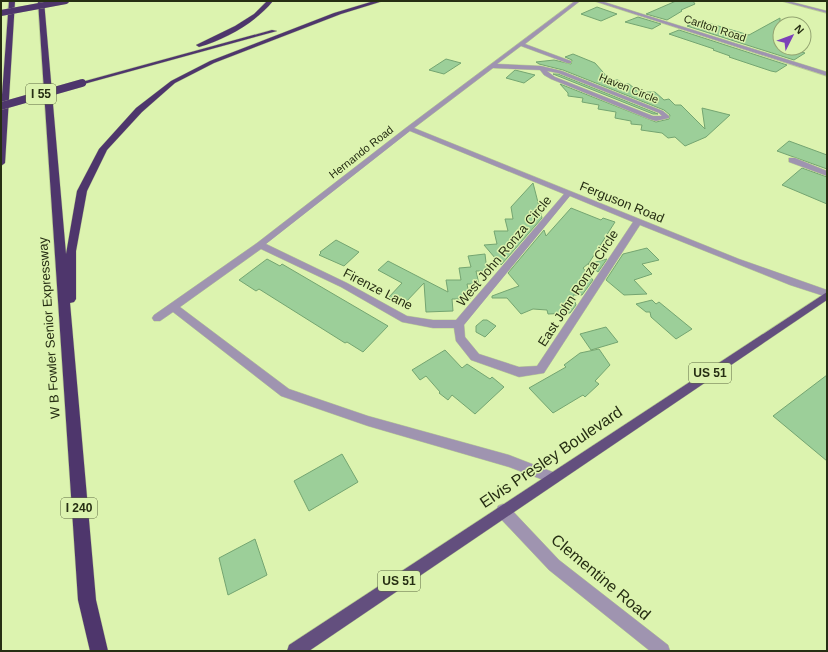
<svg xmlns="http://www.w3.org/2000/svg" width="828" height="652" font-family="Arial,sans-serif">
  <rect width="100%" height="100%" fill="#dcf3af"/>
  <path fill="#9ccf99" stroke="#74a571" d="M676,1H693L695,4L681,10L682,11L667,20L646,14Z
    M597,7L617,14L601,21L581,14Z
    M638,17L661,24L652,29L625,22Z
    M780,18V41L776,44L780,45V48H791L790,49L805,53L794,60L687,26L701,21L749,35Z
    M679,30L787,65L776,72L771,71L729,57L730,56L713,50L714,49L669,34Z
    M573,54L595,63L610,80H618L623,84H629L639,92H655L664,100L669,99L675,105H681L705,129L702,108L730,115L706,137L685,146L675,137L668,138L662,133L641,130L642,125L631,124V121L615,118L616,112L598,109L599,105L582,102L583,98L568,96V93L560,84L656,122L669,119L670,115L664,110L563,70L539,64L536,62L554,60L571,64L572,60L565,57Z
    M446,59L461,63L444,74L429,70Z
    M515,70L535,75L524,83L506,78Z
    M553,74H558L658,114H653Z
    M789,141L827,155V169L777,151Z
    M802,168L827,177V204L782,185Z
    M533,183L542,218L501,265L484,245L497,244L494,231H508L505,219H513L511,207Z
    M571,208L601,220L603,218L615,222L589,263L583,268L593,280L582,295H573L576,305L570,313L548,314L547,310L533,309L521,314L507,298H492V296L519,286L508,273L544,230L546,236Z
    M336,240L359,252L344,266L319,255L321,253L320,252Z
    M647,248L659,260L642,264L652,274L634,280L647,294L624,295L606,280L623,254Z
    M485,254L487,271H476L479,284H467L470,299H452L453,311L426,312L424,283L404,304L389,297L402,283L378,270L388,261L448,292L446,280H461L459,268L471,267L468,256Z
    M267,259L280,266L282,264L388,326L363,352L347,342L345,343L259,289L256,291L239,280Z
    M607,259L598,272L588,264Z
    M652,300L656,304L659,302L692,329L676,339L651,317L650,312H646L636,304Z
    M483,320H487L496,326L485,337L476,332V326Z
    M606,327L618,342L591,350L580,334Z
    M599,349L610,365L595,381L599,384L585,397L583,395L553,413L529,388L566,367L564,365L580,353Z
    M445,350L462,368L467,364L490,379L492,377L504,387L475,414L452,395L448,400L439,393L440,392L426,376L420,380L412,370Z
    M827,375V461L773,416Z
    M342,454L358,482L309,511L294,481Z
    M255,539L267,575L228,595L219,558Z"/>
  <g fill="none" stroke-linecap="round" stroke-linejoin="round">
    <g stroke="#bbd093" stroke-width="1">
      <path id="minor" d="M575,1H580L525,44L571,61V63H567L521,46L497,64L541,66L562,71L663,111L669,116V118L656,121L649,119L551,79L544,75L540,70L493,68L414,128L739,259L827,290V297L790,285L640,225L544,373L519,377L471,360L456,341L454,328H433L402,322L341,287L261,249L180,307L289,389L368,416L509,455L558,474L560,478L558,482L554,484L509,467L368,426L281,396L173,312L160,321H154L152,318L154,315L257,243L407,127ZM547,71L558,73L659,113L662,116H653L555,77ZM410,131L564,194L456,320H433L407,316L347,283L266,244ZM570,196L633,222L537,366L519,367L479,354L465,337L464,325Z
        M594,1H601L827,72V76Z
        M781,1H788L827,11V13Z
        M789,158H795L827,171V176L789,162Z
        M503,504L508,506L559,560L668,645L670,651H650L549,570L498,516L496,511L498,506Z"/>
    </g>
    <g stroke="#bbd093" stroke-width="1">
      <path id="major" d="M827,292V300L309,651H287L289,645Z"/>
    </g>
    <g stroke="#bbd093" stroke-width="1">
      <path id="highway" d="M9,1H15L5,163L1,166V108Z
        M38,1H44L66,254L77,191L99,149L136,108L171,81L210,61L334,13L374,1H383L341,14L214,63L175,83L142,112L107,150L87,191L76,251V299L74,302L70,303L96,600L108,651H90L78,600Z
        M267,1H273C255,23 226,39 199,47L196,45L235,26L254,14Z
        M272,30L277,31L84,84L78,83Z"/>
    </g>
    <use href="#minor" fill="#9f94b0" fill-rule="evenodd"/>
    <use href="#major" fill="#634f7e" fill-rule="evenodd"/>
    <use href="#highway" fill="#4e366c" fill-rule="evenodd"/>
    <g stroke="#bbd093" stroke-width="6" stroke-linecap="butt">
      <path id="highway-bridge-far1" d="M1,13L66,1"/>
    </g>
    <g stroke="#bbd093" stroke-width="8" stroke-linecap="butt">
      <path id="highway-bridge" d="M1,106L82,83"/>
    </g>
    <use href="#highway-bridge-far1" stroke="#4e366c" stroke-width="6"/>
    <use href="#highway-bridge" stroke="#4e366c" stroke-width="8"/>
  </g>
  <g text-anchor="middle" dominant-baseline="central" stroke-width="3" stroke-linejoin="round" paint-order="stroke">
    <g font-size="11" fill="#262e13" stroke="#dcf3af">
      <text transform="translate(715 28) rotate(18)">Carlton Road</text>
      <text transform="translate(629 88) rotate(22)">Haven Circle</text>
      <text transform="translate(361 152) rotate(-38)">Hernando Road</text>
    </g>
    <g fill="#dcf3af" stroke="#5d6942" stroke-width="1">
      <rect x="26" y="84" width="30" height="20" rx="3"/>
      <rect x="689" y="363" width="42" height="20" rx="3"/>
      <rect x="61" y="498" width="36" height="20" rx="3"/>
      <rect x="378" y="571" width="42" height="20" rx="3"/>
    </g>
    <g font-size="12" font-weight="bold" fill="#262e13">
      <text x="41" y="94">I 55</text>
      <text x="710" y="373">US 51</text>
      <text x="79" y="508">I 240</text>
      <text x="399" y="581">US 51</text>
    </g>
    <g font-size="13" fill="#262e13" stroke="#dcf3af">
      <text transform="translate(622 202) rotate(22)">Ferguson Road</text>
      <text transform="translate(504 251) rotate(-50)">West John Ronza Circle</text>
      <text transform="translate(578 288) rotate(-57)">East John Ronza Circle</text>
      <text transform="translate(378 289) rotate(27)">Firenze Lane</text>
      <text transform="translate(49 328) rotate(-94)">W B Fowler Senior Expressway</text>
    </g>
    <g font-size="16" fill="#262e13" stroke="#dcf3af">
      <text transform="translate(551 457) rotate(-34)">Elvis Presley Boulevard</text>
      <text transform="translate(601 577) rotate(40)">Clementine Road</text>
    </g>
  </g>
  <rect width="828" height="652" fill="none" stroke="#262e13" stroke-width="4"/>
  <g transform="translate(792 36) rotate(48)"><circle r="19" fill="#dcf3af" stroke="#93a471"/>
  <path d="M0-3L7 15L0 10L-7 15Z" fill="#7c42b8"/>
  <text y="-6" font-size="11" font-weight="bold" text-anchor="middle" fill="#262e13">N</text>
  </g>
</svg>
